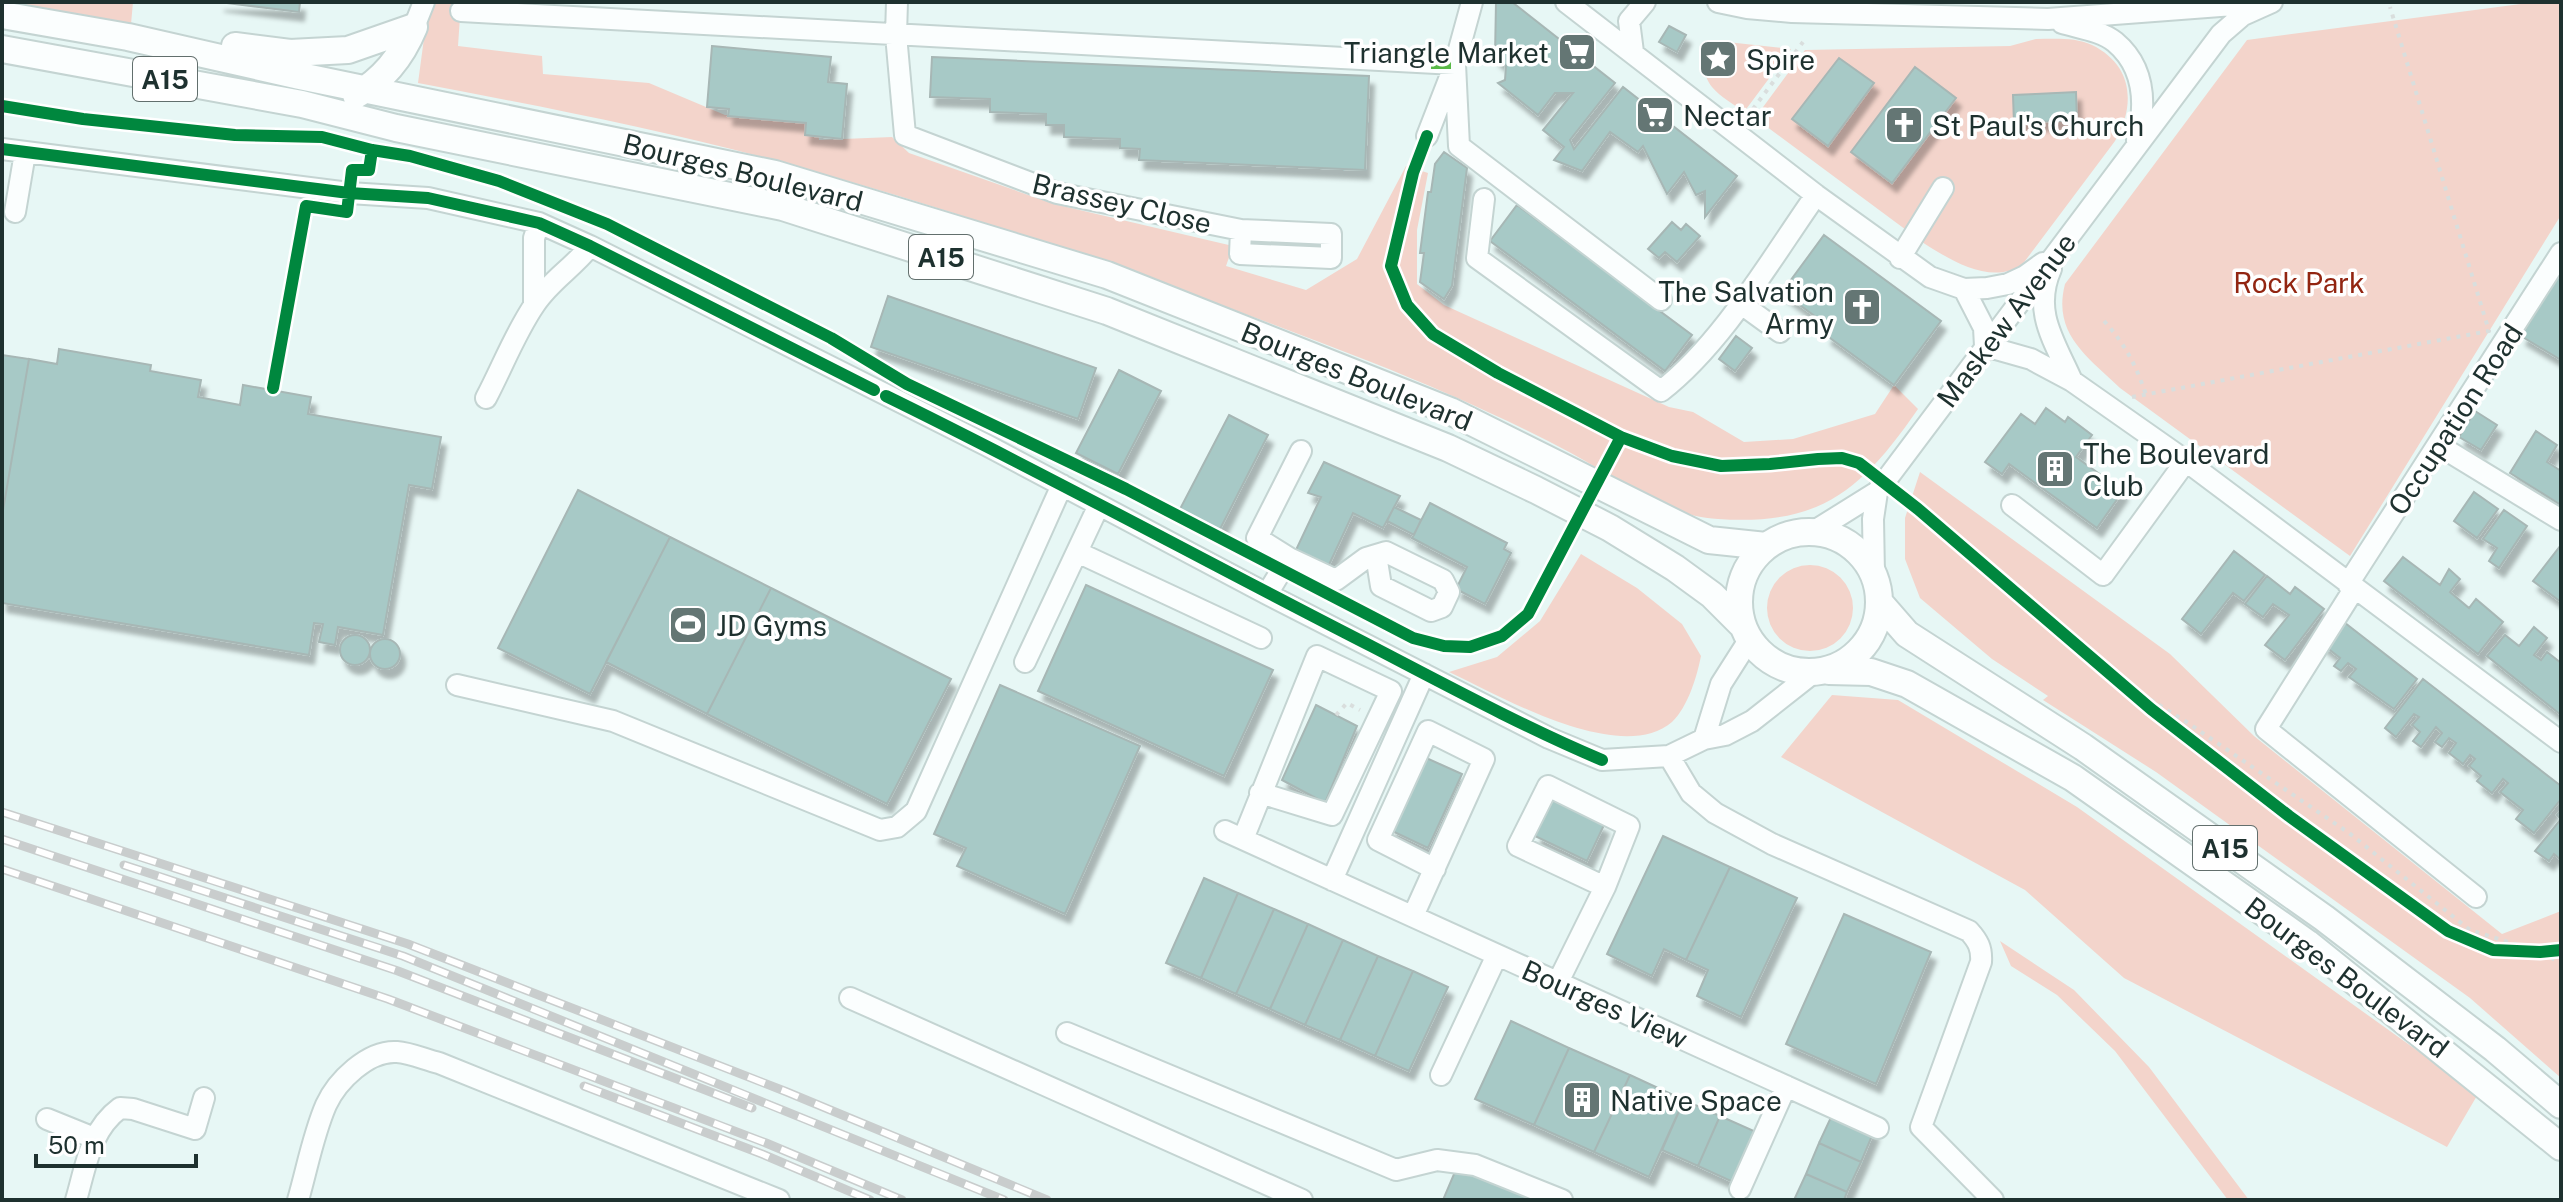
<svg xmlns="http://www.w3.org/2000/svg" width="2563" height="1202" font-family="'Public Sans',sans-serif">
  <defs>
    <filter id="shadow"><feDropShadow dx="5" dy="9" stdDeviation="2" flood-color="#0004"/></filter>
  </defs>
  <rect width="100%" height="100%" fill="#e7f7f5"/>
  <path fill="#f3d4cb" d="M11,2H133L131,24L81,14L23,7Z
    M433,2H461L458,46L542,56L543,74L649,83L725,115L817,119L819,140L892,137L909,153L1054,204L1233,246L1226,266L1306,290L1357,259L1406,166L1428,173L1417,230V284L1444,305L1669,407L1693,412L1744,442L1793,439L1875,414L1894,385L1918,409C1862,490 1821,526 1718,519C1663,516 1618,478 1571,453C1507,419 1439,389 1371,362C1176,286 979,216 777,161C659,129 538,106 418,83L427,16Z
    M2536,2H2561V215L2350,556L2120,388C2088,357 2052,334 2065,284L2247,40Z
    M2036,39C2054,39 2075,37 2092,45C2133,65 2136,105 2115,141L2022,265C1991,285 1952,261 1925,244L1755,118L1805,50L2010,46Z
    M1718,41L1791,49L1744,112C1734,104 1720,97 1712,87C1700,72 1701,49 1718,41Z
    M1920,472L2170,654L2254,736L2502,934L2561,911V1078L2470,998L2156,772L2043,700L2048,696L1992,659L1920,598L1905,559V518Z
    M1581,554L1637,588L1682,624L1701,656C1697,676 1688,707 1672,722C1620,766 1500,696 1449,672L1497,657L1540,621Z
    M1767 608a43 43 0 1 1 86 0a43 43 0 1 1-86 0Z
    M1832,695L1898,700L2077,807L2478,1094L2447,1147L2124,978L2025,890L1781,757Z
    M2000,941L2074,990L2149,1067L2249,1200H2228L2115,1051L2057,995L2011,966Z"/>
  <path fill="#a7c9c6" stroke="#a7b7b5" stroke-width="2" filter="url(#shadow)" d="M219,2H300L299,12Z
    M1496,2H1512L1615,83L1570,140L1574,149L1623,87L1737,176L1705,217V191L1696,195L1684,172L1667,194L1643,146L1638,152L1610,132L1582,171L1554,160L1564,147L1543,130L1573,93H1555L1538,115L1498,83L1505,80L1506,66L1495,57Z
    M1669,26L1686,35L1677,52L1659,42Z
    M712,46L831,57L828,82L847,84L842,139L805,135L806,123L728,116L729,109L707,107Z
    M932,57L1369,76L1365,170L1139,160L1140,149L1120,148V139L1064,137V125H1046V114L990,112V99L930,97Z
    M1839,58L1874,83L1828,146L1792,119Z
    M1915,67L1956,98L1892,183L1851,152Z
    M2076,92L2077,120L2014,123L2013,95Z
    M1444,152L1467,168L1452,286L1444,299L1420,282L1424,253H1420L1428,192H1431L1435,164Z
    M1517,205L1692,335L1665,371L1490,241Z
    M1672,222L1681,230L1686,224L1700,236L1677,262L1665,252L1659,258L1648,249Z
    M1824,235L1941,321L1894,385L1826,335L1831,328L1782,292Z
    M2561,271V360L2521,336Z
    M888,296L1096,368L1078,419L871,347Z
    M1736,336L1752,348L1735,371L1719,359Z
    M59,349L151,365L150,371L201,380L198,397L240,405L243,385L311,397L308,414L441,437L432,489L409,485L383,635L338,627L335,645L319,642L323,624L314,623L309,655L2,603V516L29,359L57,364Z
    M2,355L29,359L2,516Z
    M1119,370L1161,391L1118,474L1076,453Z
    M2046,408L2065,422L2068,417L2092,435L2076,457L2123,491L2097,528L2009,464L2002,474L1985,462L2021,414L2035,424Z
    M2475,411L2497,425L2481,450L2459,437Z
    M1229,415L1268,435L1219,531L1179,511Z
    M2536,431L2557,445L2547,462L2561,471V505L2510,473Z
    M1324,462L1400,496L1383,528L1353,513L1327,569L1295,552L1321,497L1308,493Z
    M578,490L670,537L590,694L498,648Z
    M2474,492L2498,509L2477,538L2454,521Z
    M1430,503L1507,543L1504,549L1511,553L1485,604L1456,589L1467,567L1412,538Z
    M1394,507L1421,520L1414,535L1387,521Z
    M2504,510L2527,526L2499,568L2489,561L2497,548L2483,539Z
    M670,537L771,588L707,714L606,662Z
    M2561,545V602L2533,581Z
    M2234,551L2265,575L2244,601L2233,593L2201,634L2182,619Z
    M2403,557L2440,585L2449,569L2460,579L2450,592L2469,608L2476,599L2503,622L2478,654L2384,581Z
    M2267,576L2290,594L2295,587L2324,609L2285,660L2265,645L2289,615L2273,604L2263,617L2245,604Z
    M1086,585L1273,670L1224,776L1038,691Z
    M771,588L951,679L887,804L707,714Z
    M2340,619L2417,679L2394,709L2349,677L2356,669L2348,663L2341,671L2334,666L2340,658L2321,643Z
    M2534,627L2547,638L2534,655L2541,660L2547,652L2561,663V715L2487,656L2505,635L2519,646Z
    M340 650a15 15 0 1 1 30 0a15 15 0 1 1-30 0Z
    M370 654a15 15 0 1 1 30 0a15 15 0 1 1-30 0Z
    M2423,679L2561,786V799L2534,833L2516,819L2523,810L2500,792L2508,783L2503,779L2492,793L2477,781L2481,776L2469,766L2475,759L2470,755L2463,764L2449,753L2456,743L2449,738L2442,747L2435,742L2442,733L2436,727L2421,747L2413,741L2420,732L2412,725L2419,717L2414,714L2396,737L2385,728Z
    M1000,685L1140,746L1065,914L957,866L966,848L934,834Z
    M1316,705L1357,726L1325,803L1282,780Z
    M1424,757L1462,774L1428,848L1390,830Z
    M1552,800L1604,825L1587,861L1535,836Z
    M2561,810V860L2554,854L2549,861L2535,851L2561,819L2557,815Z
    M1663,836L1730,867L1686,960L1664,949L1652,976L1607,954Z
    M1730,867L1797,898L1741,1017L1697,996L1708,970L1686,960Z
    M1204,878L1238,893L1201,978L1166,963Z
    M1238,893L1274,909L1236,994L1201,978Z
    M1274,909L1308,924L1270,1009L1236,994Z
    M1844,914L1931,952L1876,1084L1786,1044Z
    M1308,924L1343,940L1305,1025L1270,1009Z
    M1343,940L1378,956L1340,1040L1305,1025Z
    M1378,956L1413,971L1375,1056L1340,1040Z
    M1413,971L1448,987L1409,1071L1375,1056Z
    M1511,1021L1569,1048L1534,1125L1475,1099Z
    M1569,1048L1630,1075L1594,1152L1534,1125Z
    M1630,1075L1684,1100L1649,1177L1594,1152Z
    M1684,1100L1720,1116L1698,1166L1662,1150Z
    M1833,1113L1874,1131L1861,1162L1819,1143Z
    M1720,1116L1756,1132L1733,1182L1698,1166Z
    M1819,1143L1861,1162L1847,1192L1806,1174Z
    M1457,1167L1536,1200H1443Z
    M1806,1174L1847,1192L1844,1200H1794Z"/>
  <g fill="none" stroke-linecap="round" stroke-linejoin="round">
    <g stroke="#c4d4d2" stroke-width="24">
      <path id="minor" d="M897,2L896,35L905,135L1057,193L1241,230L1331,234V258L1240,254L1241,230
        M1472,2L1455,64L1459,146L1661,300
        M1566,2L1816,195L1930,277L1964,289L1987,288L2008,284L2025,276L2043,263
        M1718,2L1747,8L1792,12L2048,19L2260,3
        M461,11L1455,64L1427,136
        M2062,23C2079,28 2102,31 2115,42C2146,68 2146,106 2137,141
        M414,27L424,2
        M1633,52L1629,21L1645,2
        M2,149L349,193L428,198L539,223L590,246L988,446L1267,594L1549,738L1602,760L1669,756L1704,739L1725,735L1752,721L1813,673
        M1484,199L1477,258L1661,391C1722,344 1771,259 1816,195
        M15,212L25,153
        M1900,258L1943,188
        M2051,269C2032,312 2055,342 2072,381
        M1964,289L1984,328L1985,346
        M1740,303L1780,332
        M534,305V238L539,223
        M1985,346L2031,359L2072,381L2186,461L2561,742
        M486,398C502,368 515,333 535,304C550,281 574,267 590,246
        M2438,445L2561,520
        M1301,451L1257,538L1289,558L1336,580L1366,558L1386,552L1443,580L1449,592L1442,607L1431,611L1381,586L1376,555
        M2012,505L2103,575L2186,461
        M1816,530L1877,492L2221,34L2243,15L2272,2
        M1077,552L1261,638
        M1874,574L1873,519L1877,492
        M2348,584L2561,253
        M2354,589L2266,729L2476,897
        M1267,594L1289,558
        M1025,662L1099,505
        M457,685L613,721L880,830L897,827L916,811L1062,485
        M1704,739L1721,684L1749,640
        M1669,756L1691,793L1715,813L1772,844L1969,931C1978,941 1982,948 1981,962L1921,1127L1993,1200
        M1225,831L1878,1128
        M1243,839L1317,656L1391,691L1332,815L1260,793
        M1332,880L1424,674
        M1413,916L1484,759L1428,731L1378,840L1435,869
        M1558,982L1605,887L1629,826L1548,786L1518,846L1605,887
        M850,998L1302,1200
        M1067,1033L1396,1170L1437,1160L1475,1165L1562,1200
        M1441,1075L1497,955
        M47,1119L94,1138
        M1740,1189L1786,1086
        M76,1200C86,1166 90,1130 120,1108L133,1109L195,1129L204,1098
        M298,1200C307,1169 313,1135 326,1105C337,1081 368,1050 397,1052C411,1053 426,1060 439,1063L779,1200"/>
    </g>
    <g stroke="#c4d4d2" stroke-width="30">
      <path id="major" d="M2,15L128,37L300,76L775,174L1107,275L1450,411L1709,540L1766,546
        M235,46L290,53L348,50L414,27
        M2,49L302,104L396,128L783,207L1107,311L1448,448L1536,490L1610,528L1675,568L1712,595L1741,624
        M356,95C383,80 402,56 414,27
        M1739 602a70 70 0 1 1 140 0a70 70 0 1 1-140 0Z
        M1880,603L1907,634L2083,747L2324,918L2495,1049L2561,1105
        M1829,671L1871,672L1907,684L2073,778L2307,943L2561,1147"/>
    </g>
    <path stroke="#d9dedd" stroke-width="4" stroke-dasharray="4 6" stroke-linecap="butt" d="M1747,117L1803,42
      M2104,321C2125,344 2136,365 2146,395
      M2132,397L2489,331L2390,7
      M2108,673L2188,723L2349,833L2470,930L2540,952L2561,963
      M1336,715L1347,703L1360,710"/>
    <use href="#minor" stroke="#fbfefe" stroke-width="20"/>
    <use href="#major" stroke="#fbfefe" stroke-width="26"/>
    <g stroke="#c9cdcd" stroke-width="9">
      <path id="rail" d="M2,812L408,944L787,1092L1047,1200
        M2,839L398,971L752,1108
        M124,865L403,956L1004,1200
        M2,869L388,999L766,1143L902,1200
        M584,1086L762,1154L870,1200"/>
    </g>
    <use href="#rail" stroke="#fff" stroke-width="6" stroke-dasharray="18" stroke-linecap="butt"/>
    <path stroke="#58b947" stroke-width="10" stroke-dasharray="20 10" stroke-linecap="butt" d="M1431,64H1455"/>
    <g stroke="#fff" stroke-width="17">
      <path id="cycleway" d="M2,106L83,119L235,135L322,137L372,150L410,156L499,181L607,224L831,338L907,384L1126,489L1413,638L1444,646L1470,647L1502,636L1528,614L1621,437
        M1427,136L1413,173L1391,266L1407,305L1433,334L1498,373L1621,437L1672,456L1721,466L1770,464L1818,459L1842,458L1859,463L1918,509L2151,709L2289,816L2448,931L2493,950L2540,952L2561,950
        M2,149L349,193L428,198L539,223L590,246L874,390
        M273,388L306,206L347,212L352,170H369L372,150
        M886,396C1050,476 1210,564 1373,647C1448,686 1524,727 1602,760"/>
    </g>
    <use href="#cycleway" stroke="#00873e" stroke-width="12"/>
  </g>
  <defs>
    <g id="supermarket-square" transform="scale(2)"><rect x="-9" y="-9" width="18" height="18" rx="4" fill="#647674" stroke="#fff"/><path d="M-6-5.5h2.5l.6 2H6L4.5 2H-2.5L-4.4-4H-6ZM-1.5 3.2a1.3 1.3 0 1 0 .1 0ZM3 3.2a1.3 1.3 0 1 0 .1 0Z" fill="#fff"/></g>
    <g id="sight-square" transform="scale(2)"><rect x="-9" y="-9" width="18" height="18" rx="4" fill="#647674" stroke="#fff"/><path d="M0-6L1.8-2.2L6-1.7L2.9 1.2L3.7 5.4L0 3.3L-3.7 5.4L-2.9 1.2L-6-1.7L-1.8-2.2Z" fill="#fff"/></g>
    <g id="church-square" transform="scale(2)"><rect x="-9" y="-9" width="18" height="18" rx="4" fill="#647674" stroke="#fff"/><path d="M-1.2-6h2.4v3.5h3.3v2.4h-3.3V6h-2.4V-.1h-3.3v-2.4h3.3Z" fill="#fff"/></g>
    <g id="building-square" transform="scale(2)"><rect x="-9" y="-9" width="18" height="18" rx="4" fill="#647674" stroke="#fff"/><path d="M-4-6H4V6H1V3H-1V6H-4ZM-2.5-4.3h1.7v1.8h-1.7ZM.8-4.3h1.7v1.8H.8ZM-2.5-1h1.7V.8h-1.7ZM.8-1h1.7V.8H.8Z" fill="#fff"/></g>
    <g id="stadium-square" transform="scale(2)"><rect x="-9" y="-9" width="18" height="18" rx="4" fill="#647674" stroke="#fff"/><path d="M0-5a6.5 5 0 1 0 0 10a6.5 5 0 1 0 0-10ZM-3.5-1.8h7v3.6h-7Z" fill="#fff"/></g>
  </defs>
  <g fill-rule="evenodd">
    <use href="#supermarket-square" x="1577" y="52"/>
    <use href="#sight-square" x="1718" y="59"/>
    <use href="#supermarket-square" x="1655" y="115"/>
    <use href="#church-square" x="1904" y="125"/>
    <use href="#church-square" x="1862" y="307"/>
    <use href="#building-square" x="2055" y="469"/>
    <use href="#stadium-square" x="688" y="625"/>
    <use href="#building-square" x="1582" y="1100"/>
  </g>
  <g text-anchor="middle" dominant-baseline="central" stroke-width="7" stroke-linejoin="round" paint-order="stroke">
    <g fill="#fff" stroke="#626f6d" stroke-width="2">
      <rect x="133" y="57" width="64" height="44" rx="6"/>
      <rect x="909" y="235" width="64" height="44" rx="6"/>
      <rect x="2193" y="826" width="64" height="44" rx="6"/>
    </g>
    <g font-size="26" font-weight="bold" fill="#1e312f">
      <text x="165" y="79">A15</text>
      <text x="941" y="257">A15</text>
      <text x="2225" y="848">A15</text>
    </g>
    <g font-size="28" fill="#1e312f" stroke="#fff" text-anchor="start">
      <text x="1549" y="52" text-anchor="end">Triangle Market</text>
      <text x="1746" y="59">Spire</text>
      <text x="1683" y="115">Nectar</text>
      <text x="1932" y="125">St Paul's Church</text>
      <text x="1834" y="291" text-anchor="end">The Salvation<tspan x="1834" dy="32">Army</tspan></text>
      <text x="2083" y="453">The Boulevard<tspan x="2083" dy="32">Club</tspan></text>
      <text x="716" y="625">JD Gyms</text>
      <text x="1610" y="1100">Native Space</text>
    </g>
    <g font-size="28" fill="#1e312f" stroke="#fff">
      <text transform="translate(743 172) rotate(14)">Bourges Boulevard</text>
      <text transform="translate(1122 203) rotate(13)">Brassey Close</text>
      <text transform="translate(2006 320) rotate(-53)">Maskew Avenue</text>
      <text transform="translate(1357 376) rotate(22)">Bourges Boulevard</text>
      <text transform="translate(2455 419) rotate(-57)">Occupation Road</text>
      <text transform="translate(2347 977) rotate(37)">Bourges Boulevard</text>
      <text transform="translate(1605 1004) rotate(24)">Bourges View</text>
    </g>
    <g font-size="28" fill="#922511" stroke="#fff">
      <text x="2299" y="282">Rock Park</text>
    </g>
  </g>
  <rect width="2563" height="1202" fill="none" stroke="#1e312f" stroke-width="8"/>
  <path d="M36 1154v12h160v-12" fill="none" stroke="#1e312f" stroke-width="4"/>
  <text x="48" y="1154" font-size="24" fill="#1e312f" stroke="#ffffff" stroke-width="6" paint-order="stroke">50 m</text>
</svg>
